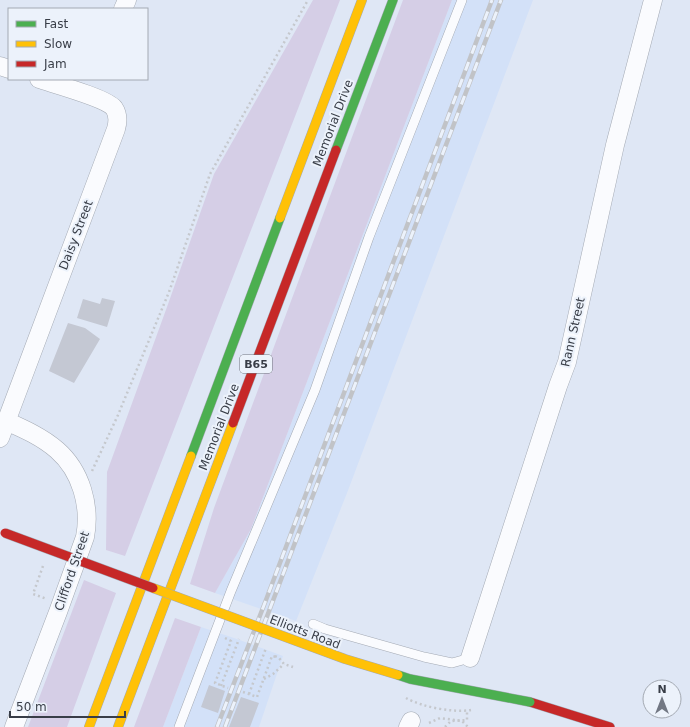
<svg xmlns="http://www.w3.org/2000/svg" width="690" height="727" font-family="'DejaVu Sans',sans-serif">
  <rect width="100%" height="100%" fill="#dfe7f5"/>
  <path fill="#d3e1f8" d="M452,0H533L347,493L296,621L215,593L251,529Z
    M201,627L234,638L283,656L259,727H163Z"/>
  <path fill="#d5cee6" d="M313,0H340L125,556L106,550L107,472L167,307L214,174Z
    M403,0H452L251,529L215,593L190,584L214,508Z
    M84,580L116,593L67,727H28Z
    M175,618L201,627L163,727H134Z"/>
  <path fill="#c4c8d3" d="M102,298L115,301L107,327L77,318L83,299L100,304Z
    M68,323L85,328L100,339L74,383L49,371Z
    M209,685L225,691L218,713L201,707Z
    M241,697L259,703L250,727H229Z"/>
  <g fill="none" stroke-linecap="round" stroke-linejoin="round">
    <g stroke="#a4aab4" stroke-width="10">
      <path id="lane" d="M313,624L325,629L424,657L452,663L470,658
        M179,727L231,591L315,390L369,237L462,0"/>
    </g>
    <g stroke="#a4aab4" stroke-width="19">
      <path id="street" d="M123,9L127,0
        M0,66L9,69
        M6,421C24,429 42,437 57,450C81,471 91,506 85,537L58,612L14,727
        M0,438L116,129C118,122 118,114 114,108C106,98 54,84 39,79
        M470,658L558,386L567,362L615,145L653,0
        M408,727L411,721"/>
    </g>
    <g stroke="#a4aab4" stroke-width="10">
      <path id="fast" d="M336,150L393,0
        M191,456L280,218"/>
    </g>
    <g stroke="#a4aab4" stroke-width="10">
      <path id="slow" d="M280,218L362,0
        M89,727L191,456
        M118,727L233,423"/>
    </g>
    <g stroke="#a4aab4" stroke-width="10">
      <path id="jam" d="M233,423L336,150
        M530,702L610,727"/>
    </g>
    <path stroke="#c5c8cd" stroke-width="2.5" stroke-dasharray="2 3" stroke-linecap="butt" d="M92,471L118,415L169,292L210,174L308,0
      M43,566L33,594L47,599
      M225,638L231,641L215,683L228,688
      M275,656L279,658L284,664L293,667
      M264,679L273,674L284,664
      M221,686L239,639
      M243,692L257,697L272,656L277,657
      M249,694L266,648
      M429,723L440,718L462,721L468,727"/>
    <use href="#lane" stroke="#fafbfe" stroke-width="9"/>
    <use href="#street" stroke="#fafbfe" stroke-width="18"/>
    <use href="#fast" stroke="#4caf50" stroke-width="9"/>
    <use href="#slow" stroke="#ffc107" stroke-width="9"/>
    <use href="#jam" stroke="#c62828" stroke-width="9"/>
    <g stroke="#c1c3c7" stroke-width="4.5">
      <path id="rail" d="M217,727L266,600L492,0
        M225,727L501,0"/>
    </g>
    <use href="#rail" stroke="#ecf2fb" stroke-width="3" stroke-dasharray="9" stroke-linecap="butt"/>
    <g stroke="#a4aab4" stroke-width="10" stroke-linecap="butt">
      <path id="fast-bridge" d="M398,675L410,679L530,702"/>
    </g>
    <g stroke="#a4aab4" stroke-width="10" stroke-linecap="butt">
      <path id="slow-bridge" d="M153,588L345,659L398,675"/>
    </g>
    <g stroke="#a4aab4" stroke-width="10" stroke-linecap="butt">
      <path id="jam-bridge" d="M5,533L153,588"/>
    </g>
    <path stroke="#c5c8cd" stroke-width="2.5" stroke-dasharray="2 3" stroke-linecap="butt" d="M406,698C422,707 453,713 471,710
      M445,727L451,721L467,720V711"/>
    <use href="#fast-bridge" stroke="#4caf50" stroke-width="9"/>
    <use href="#slow-bridge" stroke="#ffc107" stroke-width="9"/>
    <use href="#jam-bridge" stroke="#c62828" stroke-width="9"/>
  </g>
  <g text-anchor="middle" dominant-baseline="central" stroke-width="4" stroke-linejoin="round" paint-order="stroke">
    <rect fill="#ecf2fb" stroke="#6e737d" stroke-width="1" x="240" y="355" width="32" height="18" rx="3"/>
    <g font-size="11" font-weight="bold" fill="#383d47">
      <text x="256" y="364">B65</text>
    </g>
    <g font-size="12" fill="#383d47" stroke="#ecf2fb">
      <text transform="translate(333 123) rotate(-69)">Memorial Drive</text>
      <text transform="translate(76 235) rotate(-69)">Daisy Street</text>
      <text transform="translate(573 332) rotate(-77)">Rann Street</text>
      <text transform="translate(219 427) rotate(-69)">Memorial Drive</text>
      <text transform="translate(72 571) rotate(-71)">Clifford Street</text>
      <text transform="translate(305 632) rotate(21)">Elliotts Road</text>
    </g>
  </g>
  <rect x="8" y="8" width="140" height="72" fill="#ecf2fb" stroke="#a4aab3"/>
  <rect x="16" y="21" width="20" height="6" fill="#4caf50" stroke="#a4aab3"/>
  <text x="44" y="28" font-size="12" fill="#383d47">Fast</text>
  <rect x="16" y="41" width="20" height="6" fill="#ffc107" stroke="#a4aab3"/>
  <text x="44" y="48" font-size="12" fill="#383d47">Slow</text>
  <rect x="16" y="61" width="20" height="6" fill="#c62828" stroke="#a4aab3"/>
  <text x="44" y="68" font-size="12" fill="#383d47">Jam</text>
  <g transform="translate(662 699)"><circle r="19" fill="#ecf2fb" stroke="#a4aab3"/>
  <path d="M0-3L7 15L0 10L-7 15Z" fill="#727884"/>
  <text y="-6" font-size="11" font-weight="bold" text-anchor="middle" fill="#383d47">N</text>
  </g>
  <path d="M10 711v6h115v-6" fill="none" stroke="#383d47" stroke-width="2"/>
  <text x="16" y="711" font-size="12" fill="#383d47" stroke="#ecf2fb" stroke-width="3" paint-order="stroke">50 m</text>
</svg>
